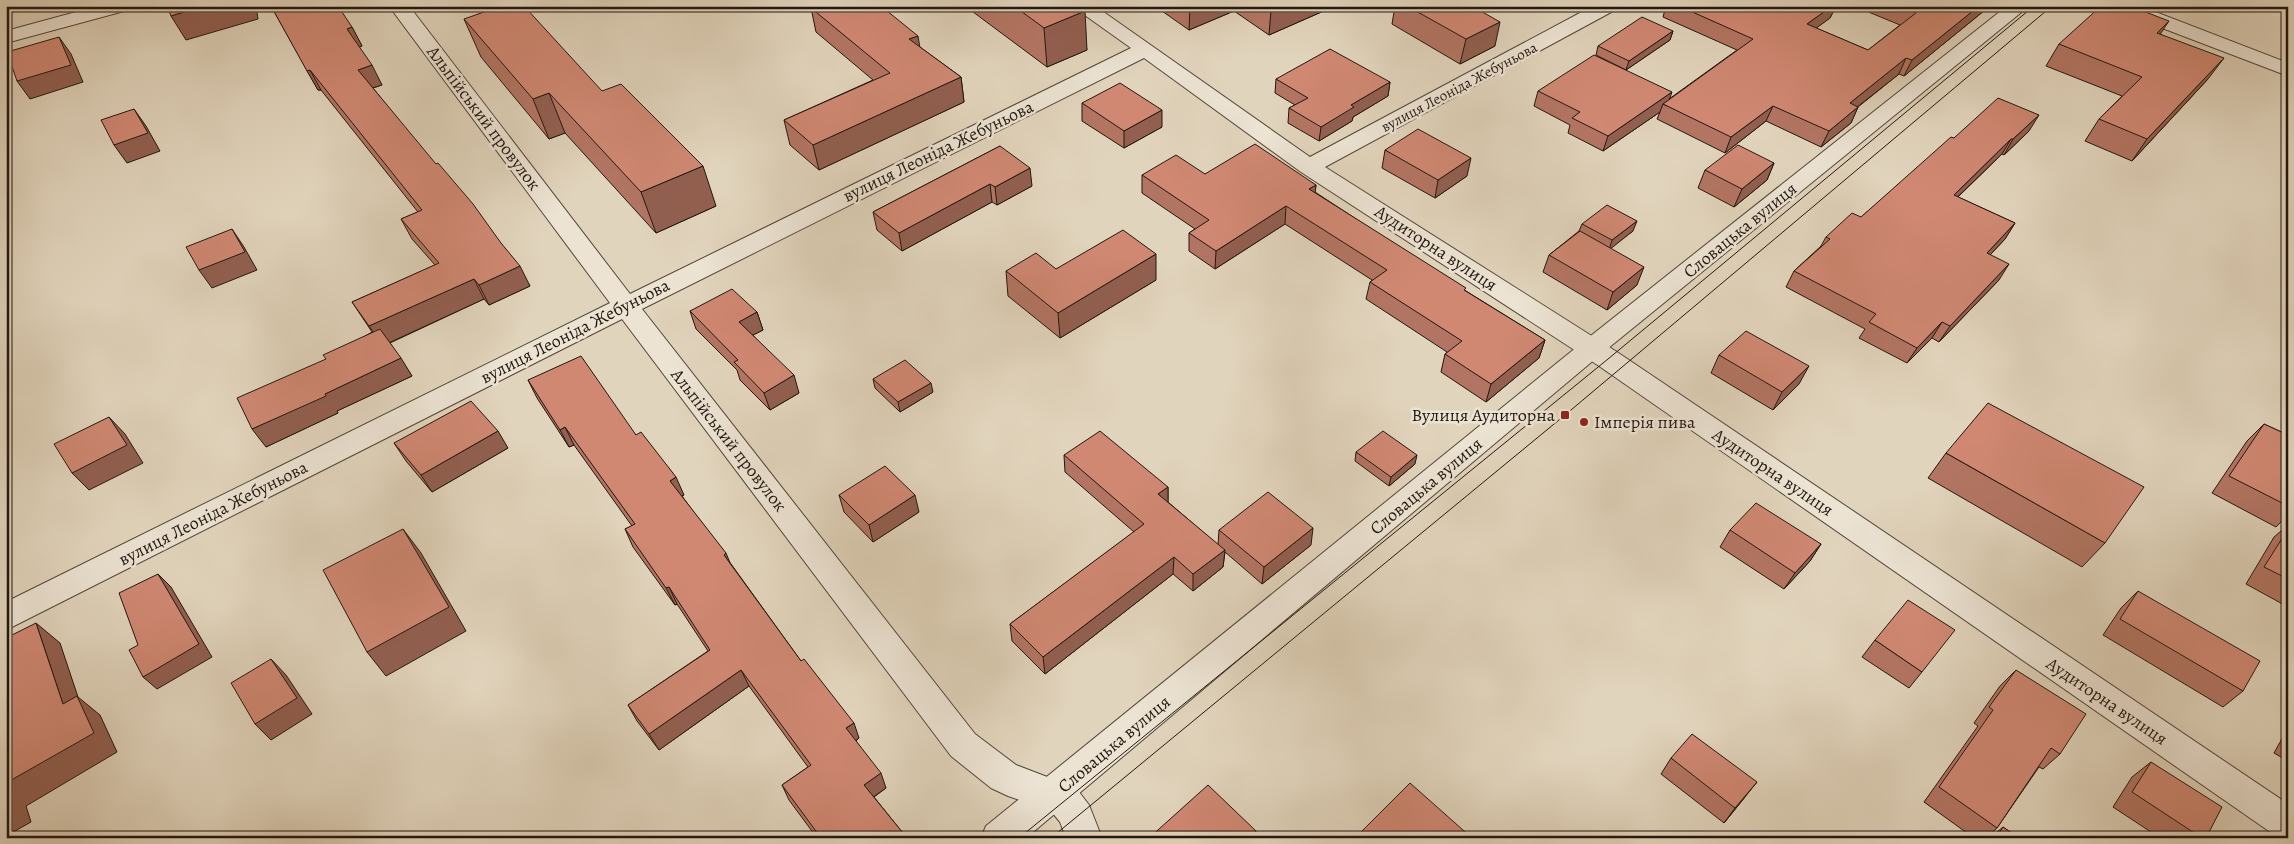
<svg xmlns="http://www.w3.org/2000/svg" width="2294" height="844" font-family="Alegreya,serif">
  <rect width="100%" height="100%" fill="#e1d4bc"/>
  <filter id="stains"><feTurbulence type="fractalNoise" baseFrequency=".004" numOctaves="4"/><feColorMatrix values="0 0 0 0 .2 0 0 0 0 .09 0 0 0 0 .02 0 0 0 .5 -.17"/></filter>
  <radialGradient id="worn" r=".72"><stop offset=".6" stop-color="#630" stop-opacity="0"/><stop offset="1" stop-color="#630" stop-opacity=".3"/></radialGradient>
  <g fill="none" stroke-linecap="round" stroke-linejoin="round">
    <g stroke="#52463a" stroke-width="2">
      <path id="pedestrian" d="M2007,6H2029L1601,354L1026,838H981L986,826L1583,342Z"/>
    </g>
    <g stroke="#52463a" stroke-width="2">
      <path id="minor" d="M98,6H131L128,10L6,43V31Z
        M389,6H409L630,294L1131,48L1072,6H1095L1310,157L1593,6H1618L1615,10L1325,167L1617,352L2288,804V838L2276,836L1599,366L1301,172L1144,58L642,309L975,734L1016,765L1076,788L1089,805L1102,838H1066L1060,822L1051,811L1008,796L991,788L951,756L622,319L6,630V602L610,303Z"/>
    </g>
    <g stroke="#52463a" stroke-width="2">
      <path id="tertiary" d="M2112,6H2140L2288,63V76L2115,10Z"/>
    </g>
    <use href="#pedestrian" fill="#ece3d3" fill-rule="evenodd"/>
    <use href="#minor" fill="#ece3d3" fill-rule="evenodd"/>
    <use href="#tertiary" fill="#ece3d3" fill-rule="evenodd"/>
    <path stroke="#22170f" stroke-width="1" d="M1019,838L1608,359L2034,6
      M1051,838L1565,415L2052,6"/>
  </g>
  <path fill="#b37563" stroke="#22170f" d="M271,6L352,27L362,46L359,47L382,85L373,88L530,286L489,305L484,299L390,343L412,376L337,411L338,413L266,447L326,359L372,332L352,302L435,265L412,239L401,219L418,212L321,90H318Z
    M965,6H1078L1087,50L1047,67Z
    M1162,6H1335L1269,35L1234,11L1189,30L1162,11Z
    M1395,6H1472L1495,46L1460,64L1392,24Z
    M1666,6H1836L1830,18L1816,28L1868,50L1900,25L1854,6H1990L1904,76L1899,74L1858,107L1851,123L1821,147L1766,121L1725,153L1657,119L1660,112L1603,151L1568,133L1570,125L1534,106L1538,91L1669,99L1737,50L1663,17Z
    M811,8L920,47L961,77L964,102L819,170L790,145L784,120L873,80L816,32Z
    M464,19L602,91L716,206L656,233L565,133L549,139L481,57Z
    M1673,31L1670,40L1626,70L1596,55L1598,46Z
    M2161,34L2208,79L2132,161L2085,141L2099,119L2122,96L2046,66L2059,44Z
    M1276,79L1390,82L1388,96L1353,117L1352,121L1319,141L1288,123L1289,108L1295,105L1275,93Z
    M1082,103L1162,127L1124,148L1082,121Z
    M2029,131L2004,155L2002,154L1958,197L2015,223L2005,239L1990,255L1999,280L1939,342L1932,338L1907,363L1859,338L1865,329L1786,287L1794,271L1821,246L1826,237L1861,217L1954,138Z
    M1000,146L1032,186L997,205L992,202L902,251L877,230L873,212Z
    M1385,150L1467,176L1435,198L1382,168Z
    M1774,163L1767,180L1734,207L1698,188L1705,170Z
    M1205,174L1316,185L1315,192L1466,291L1545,340L1539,358L1486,402L1441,372L1445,354L1447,352L1366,299L1370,282L1372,280L1285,224L1215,269L1189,251V233L1195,229L1142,193V175Z
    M1582,224L1633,231L1610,248L1637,285L1607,310L1543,272L1549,255L1579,231Z
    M1056,269L1156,280L1060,338L1008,296L1006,271Z
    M690,311L757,312L763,330L753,335L799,393L770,410L740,380L737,370L696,329Z
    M1719,355L1799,384L1773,410L1711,373Z
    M873,379L933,392L900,412L875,388Z
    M528,380L636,435L684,495L682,496L801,661L859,738L856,741L886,788L874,797L907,838H817L789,800L782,785L808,767L749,686L659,750L637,721L628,705L708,651L677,604L675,605L633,547L625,529L632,526L574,445L569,447L537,398Z
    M2264,424L2288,435V515L2276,527L2212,493L2247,441Z
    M394,443L508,448L432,492L406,461Z
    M1356,452L1415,464L1389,486L1355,461Z
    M1946,453L2105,543L2082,567L1928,478Z
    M1064,455L1168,487V502L1218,545L1219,530L1311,545L1262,584L1225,552L1223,567L1193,591L1173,574L1045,674L1012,641L1010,624L1134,532L1065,472Z
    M839,495L919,512L873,542L844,512Z
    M2288,525V607L2246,584L2274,537Z
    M1730,530L1821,544L1810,561L1784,589L1720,547Z
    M2138,591L2243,691L2223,707L2103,635L2121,608Z
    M1875,640L1922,672L1909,688L1862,657Z
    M2016,670L2060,754L2043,769L2039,767L1997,828L1986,838H1974L1924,802L1978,726L1974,723L2000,686Z
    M2288,728V761L2274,753Z
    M1671,758L1745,797L1724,823L1661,774Z
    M2151,762L2206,838H2160L2113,807L2132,777Z
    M2003,827L2019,838H1990Z"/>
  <path fill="#925f50" stroke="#22170f" d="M6,6H33L6,14Z
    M203,6H256L258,19L186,40L171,16Z
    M713,6H723L714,10Z
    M1190,6H1234V11L1189,30Z
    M1281,6H1335L1269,35L1271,10Z
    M1832,6H1836L1830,18L1800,40L1807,24Z
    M1979,6H1990L1904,76L1912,60Z
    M1085,11L1087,50L1047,67L1044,28Z
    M2169,21L2155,42L2157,33Z
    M1500,22L1495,46L1460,64L1466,39Z
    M352,27L362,46L357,48L347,29Z
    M1673,31L1670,40L1626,70L1629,61Z
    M918,36L922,60L909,39Z
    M59,37L71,54L83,82L30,99L17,81Z
    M1906,58L1899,74L1842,119L1850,103Z
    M2224,58L2208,79L2132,161L2147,139Z
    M372,65L382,85L369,89L358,70Z
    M310,70L321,90H318L307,71Z
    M961,77L964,102L819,170L813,145Z
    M1390,82L1388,96L1353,117L1352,121L1319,141L1321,127L1351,105Z
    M1672,92L1667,106L1663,104L1660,112L1603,151L1608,136Z
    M549,93L565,133L549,139L533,99Z
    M1773,106L1766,121L1725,153L1731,137Z
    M1858,107L1851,123L1821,147L1829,131Z
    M134,109L146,126L160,151L127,163L114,145Z
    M1162,110V127L1124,148V131Z
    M2039,115L2029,131L2004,155L2013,139Z
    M2011,139L2002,154L1944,210L1954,195Z
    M1471,158L1467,176L1435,198L1438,180Z
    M1774,163L1767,180L1734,207L1742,189Z
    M703,166L716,206L656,233L641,192Z
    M1030,168L1032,186L997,205L995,187Z
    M990,184L992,202L902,251L899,233Z
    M1316,185L1314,203L1309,189Z
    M1286,206L1285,224L1215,269L1216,251Z
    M1637,221L1633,231L1609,250L1612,240Z
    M2015,223L2005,239L1977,269L1987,253Z
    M232,229L244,247L257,270L212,288L199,270Z
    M1156,254V280L1060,338L1058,313Z
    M2009,264L1999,280L1939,342L1950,326Z
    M520,266L530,286L489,305L479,285Z
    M1644,267L1637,285L1607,310L1613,292Z
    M474,279L484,299L382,346L369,326Z
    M757,312L763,330L745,339L739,322Z
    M1942,322L1932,338L1907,363L1917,348Z
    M1545,340L1539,358L1486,402L1491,384Z
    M401,358L412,376L337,411L338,413L266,447L252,429L325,394Z
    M1809,366L1799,384L1773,410L1782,392Z
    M794,375L799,393L770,410L764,393Z
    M931,383L933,392L900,412L898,402Z
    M109,417L125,434L143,463L89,490L72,473Z
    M565,427L574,445L569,447L560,430Z
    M498,431L508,448L432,492L421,475Z
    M1417,455L1415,464L1389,486L1391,477Z
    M676,477L684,495L678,498L670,481Z
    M1168,487V505L1158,494Z
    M915,495L919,512L873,542L869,525Z
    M1313,528L1311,545L1262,584L1264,567Z
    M403,529L421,553L466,631L386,676L367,652Z
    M1821,544L1810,561L1784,589L1795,573Z
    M1225,550L1223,567L1193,591V574Z
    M726,553L733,570L724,555Z
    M1174,557L1173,574L1045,674L1043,657Z
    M158,574L171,587L212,657L157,689L143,677Z
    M669,587L677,604L675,605L666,588Z
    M36,623L60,643L78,697L100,715L117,752L26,806L31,822L6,836V783L63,704Z
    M271,659L286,675L312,714L271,740L255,724Z
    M741,670L749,686L659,750L649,734Z
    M854,723L859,738L851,744L846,728Z
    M881,773L886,788L869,800L864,785Z
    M1757,782L1745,797L1724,823L1735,808Z
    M1256,831L1255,838H1250Z"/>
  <path fill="#d08873" stroke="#22170f" d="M167,6H203L171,16Z
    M271,6H338L352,27L347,29L372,65L358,70L436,164L438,163L473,204L501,243L520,266L479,285L474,279L369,326L352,302L439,263L401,219L422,210L310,70L307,71Z
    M501,6H524L602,91L621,84L703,166L641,192L549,93L533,99L464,19Z
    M814,6H881L918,36L909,39L961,77L813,145L784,120L890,73L811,8Z
    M1014,6H1078L1085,11L1044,28Z
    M1265,6H1281L1271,10Z
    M1407,6H1472L1500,22L1466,39Z
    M1679,6H1832L1807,24L1868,50L1916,13L1900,6H1979L1912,60L1906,58L1850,103L1858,107L1829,131L1773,106L1731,137L1663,104L1753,39Z
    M2101,6H2130L2169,21L2157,33L2224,58L2147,139L2099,119L2142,77L2059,44Z
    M1642,17L1673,31L1629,61L1598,46Z
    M59,37L71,65L17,81L7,52Z
    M1330,49L1390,82L1351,105L1354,107L1321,127L1289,108L1308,98L1276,79Z
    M1594,55L1672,92L1608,136L1572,118L1580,112L1538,91Z
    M1120,83L1162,110L1124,131L1082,103Z
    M1998,98L2039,115L2013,139H2011L1954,195L2015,223L1987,253L2009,264L1950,326L1942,322L1917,348L1869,322L1876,314L1794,271L1830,239L1826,237L1852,213L1861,217L1951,137L1954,138Z
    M134,109L148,133L114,145L101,120Z
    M1418,129L1471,158L1438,180L1385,150Z
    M1255,144L1316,185L1309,189L1466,288L1464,290L1545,340L1491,384L1445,354L1462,341L1370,282L1387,270L1286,206L1216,251L1189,233L1209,220L1142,175L1176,155L1205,174Z
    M1738,145L1774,163L1742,189L1705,170Z
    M1000,146L1030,168L995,187L990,184L899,233L873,212Z
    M1607,205L1637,221L1612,240L1582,224Z
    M232,229L245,252L199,270L186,247Z
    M1123,230L1156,254L1058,313L1006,271L1036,253L1056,269Z
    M1580,231L1644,267L1613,292L1549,255Z
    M732,289L757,312L739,322L794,375L764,393L734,362L738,360L690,311Z
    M380,329L401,358L325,394L326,396L252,429L237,398L326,359L323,355Z
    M1746,331L1809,366L1782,392L1719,355Z
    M581,356L636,435L641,432L676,477L670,481L726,553L724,555L801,661L804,659L854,723L846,728L881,773L864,785L907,838H821L782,785L811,765L741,670L649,734L628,705L710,650L669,587L666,588L625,529L635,524L565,427L560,430L528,380Z
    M905,360L931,383L898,402L873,379Z
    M471,401L498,431L421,475L394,443Z
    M1988,403L2144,487L2105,543L1946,453Z
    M109,417L127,445L72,473L54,444Z
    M2264,424L2288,435V506L2229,476Z
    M1100,431L1168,487L1158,494L1225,550L1193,574L1174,557L1043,657L1010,624L1144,524L1064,455Z
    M1383,431L1417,455L1391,477L1356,452Z
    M885,466L915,495L869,525L839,495Z
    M1268,492L1313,528L1264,567L1219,530Z
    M1756,503L1821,544L1795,573L1730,530Z
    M403,529L449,607L367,652L323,570Z
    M2288,529V579L2264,567Z
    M158,574L199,644L143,677L129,650L138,645L119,593Z
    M2138,591L2260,661L2243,691L2120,619Z
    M1908,600L1955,630L1922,672L1875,640Z
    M36,623L63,704L77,696L94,733L6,783V638Z
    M271,659L297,698L255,724L231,683Z
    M2016,670L2086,714L2060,754L2051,748L1997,828L1939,787L1993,710L1989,707Z
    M1692,734L1757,782L1735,808L1671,758Z
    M2151,762L2222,807L2206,838H2202L2132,792Z
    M1410,783L1472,838H1361L1358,835Z
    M1208,785L1256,831L1250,838H1149Z
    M2003,827L2019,838H1996Z"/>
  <g fill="#8f2418" stroke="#ece3d3" stroke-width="2">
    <rect x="1560" y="410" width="10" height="10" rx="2.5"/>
    <circle cx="1584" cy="422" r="5"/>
  </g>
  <g text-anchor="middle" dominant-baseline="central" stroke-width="5" stroke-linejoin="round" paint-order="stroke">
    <g font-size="15" fill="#22170f" stroke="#ece3d3">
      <text transform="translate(1459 87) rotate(-28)">вулиця Леоніда Жебуньова</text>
    </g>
    <g font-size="18" fill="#22170f" stroke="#ece3d3">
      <text transform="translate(484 118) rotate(53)">Альпійський провулок</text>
      <text transform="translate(938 151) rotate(-26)">вулиця Леоніда Жебуньова</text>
      <text transform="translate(1740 230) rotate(-39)">Словацька вулиця</text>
      <text transform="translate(1436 248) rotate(33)">Аудиторна вулиця</text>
      <text transform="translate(575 331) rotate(-27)">вулиця Леоніда Жебуньова</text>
      <text transform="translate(729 440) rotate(52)">Альпійський провулок</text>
      <text transform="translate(1773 472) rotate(34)">Аудиторна вулиця</text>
      <text transform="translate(1426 486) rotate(-40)">Словацька вулиця</text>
      <text transform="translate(213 513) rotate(-27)">вулиця Леоніда Жебуньова</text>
      <text transform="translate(2107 701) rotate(34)">Аудиторна вулиця</text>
      <text transform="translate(1114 744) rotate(-40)">Словацька вулиця</text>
    </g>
    <g font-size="18" fill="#22170f" stroke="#ece3d3" text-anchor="end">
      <text x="1555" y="415">Вулиця Аудиторна</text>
      <text x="1594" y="422" text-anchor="start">Імперія пива</text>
    </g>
  </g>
  <rect width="2294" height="844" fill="none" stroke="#e1d4bc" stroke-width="25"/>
  <rect x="8" y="8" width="2279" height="829" fill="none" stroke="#22170f" stroke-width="2.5"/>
  <rect x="12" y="12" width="2269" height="819" fill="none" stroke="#22170f"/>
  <rect width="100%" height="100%" filter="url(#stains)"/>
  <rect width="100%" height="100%" fill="url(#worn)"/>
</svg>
